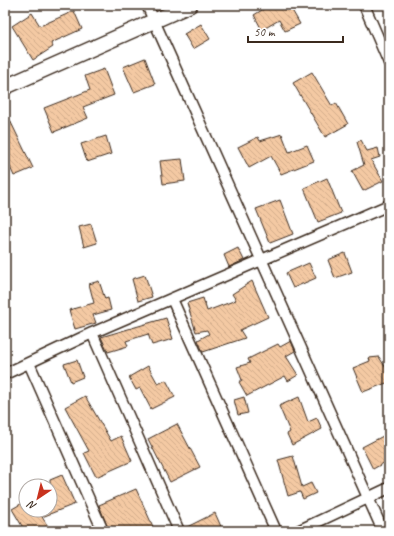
<svg xmlns="http://www.w3.org/2000/svg" width="394" height="536" font-family="Caveat,sans-serif">
  <defs>
    <pattern id="building-back-hatch" width="6" height="6" patternUnits="userSpaceOnUse"><rect width="6" height="6" fill="#f4c9a3"/><path d="M-1 5l2 2M0 0l6 6M5-1l2 2" fill="none" stroke="#d2ad8c"/></pattern>
  </defs>
  <rect width="100%" height="100%" fill="#fff"/>
  <filter id="ink" filterUnits="userSpaceOnUse"><feTurbulence type="fractalNoise" baseFrequency=".025" numOctaves="2"/><feDisplacementMap in="SourceGraphic" scale="8" xChannelSelector="R" yChannelSelector="G"/><feConvolveMatrix kernelMatrix="1 2 1 2 8 2 1 2 1" color-interpolation-filters="sRGB"/></filter>
  <g filter="url(#ink)">
    <path fill="url(#building-back-hatch)" stroke="#3b2a1e" d="M270,5H289L300,24L285,31L279,20L262,30L254,15Z
      M74,11L82,29L51,43L53,47L33,60L12,26L32,13L40,26Z
      M201,24L210,39L193,49L184,34Z
      M145,58L155,84L134,92L123,67Z
      M104,69L114,95L83,107L88,118L54,132L44,108L90,90L85,76Z
      M312,72L332,106L336,103L348,124L325,137L293,83Z
      M5,110L33,168L14,176L5,156Z
      M282,134L289,152L307,145L314,161L281,174L271,156L249,168L238,147L258,137L260,141Z
      M106,136L111,154L87,162L81,144Z
      M361,140L367,151L378,148L380,157L371,160L383,181L363,191L352,171L364,165L357,142Z
      M182,159L185,181L163,184L160,161Z
      M327,178L341,213L318,222L304,188Z
      M280,200L293,234L270,243L256,209Z
      M91,224L97,243L84,247L79,227Z
      M238,248L244,260L229,267L224,255Z
      M345,253L352,272L335,278L328,260Z
      M309,263L316,278L293,288L286,273Z
      M145,275L152,297L138,301L132,279Z
      M99,281L105,299L108,298L111,310L93,315L96,323L75,329L69,310L94,303L89,284Z
      M252,281L268,317L240,330L245,338L203,352L198,340L209,334L207,330L196,332L187,303L203,298L207,311L236,300L232,294Z
      M166,318L173,339L152,345L148,334L126,341L128,346L108,352L101,337Z
      M291,341L295,351L286,356L298,375L288,381L285,376L247,396L239,382L242,380L237,367L250,363L248,359L278,344L280,347Z
      M379,357L386,368L389,367V382L363,392L353,368L370,361L369,358Z
      M77,360L83,377L71,382L64,364Z
      M148,366L158,384L166,380L175,397L151,409L140,388L136,390L129,377Z
      M85,396L111,441L121,436L132,461L96,477L84,453L89,451L65,407Z
      M244,397L248,413L238,415L234,400Z
      M299,397L308,422L317,418L322,429L292,445L287,434L290,432L279,406Z
      M177,424L200,467L170,482L148,439Z
      M385,435L389,444V460L373,469L362,447Z
      M293,456L302,487L311,483L316,493L303,499L300,492L288,496L278,460Z
      M62,475L75,504L42,517L51,531H25L12,509L26,501V510H50V480Z
      M136,489L155,531H109L99,505Z
      M215,513L223,531H185V528Z"/>
    <g fill="none" stroke-linecap="round" stroke-linejoin="round">
      <g stroke="#3b2a1e" stroke-width="13">
        <path id="minor" d="M147,5L383,531
          M364,5L389,63
          M172,299L276,531
          M92,333L179,531
          M29,363L103,531
          M5,374L92,333L389,205
          M298,531L389,488"/>
      </g>
      <g stroke="#3b2a1e" stroke-width="17">
        <path id="secondary" d="M5,87L190,5"/>
      </g>
      <use href="#minor" stroke="#fff" stroke-width="10"/>
      <use href="#secondary" stroke="#fff" stroke-width="14"/>
    </g>
  </g>
  <rect width="394" height="536" fill="none" stroke="#fff" stroke-width="20"/>
  <rect x="10" y="10" width="374" height="516" fill="none" stroke="#3b2a1e" stroke-width="1.5" filter="url(#ink)"/>
  <g transform="translate(38 498) rotate(215)"><circle r="19" fill="#ffffff" stroke="#b1aaa5"/>
  <path d="M0-3L7 15L0 10L-7 15Z" fill="#c8321e"/>
  <text y="-6" font-size="11" font-weight="bold" text-anchor="middle" fill="#3b2a1e">N</text>
  </g>
  <path d="M248 36v6h95v-6" fill="none" stroke="#3b2a1e" stroke-width="2"/>
  <text x="254" y="36" font-size="12" fill="#3b2a1e" stroke="#ffffff" stroke-width="3" paint-order="stroke">50 m</text>
</svg>
